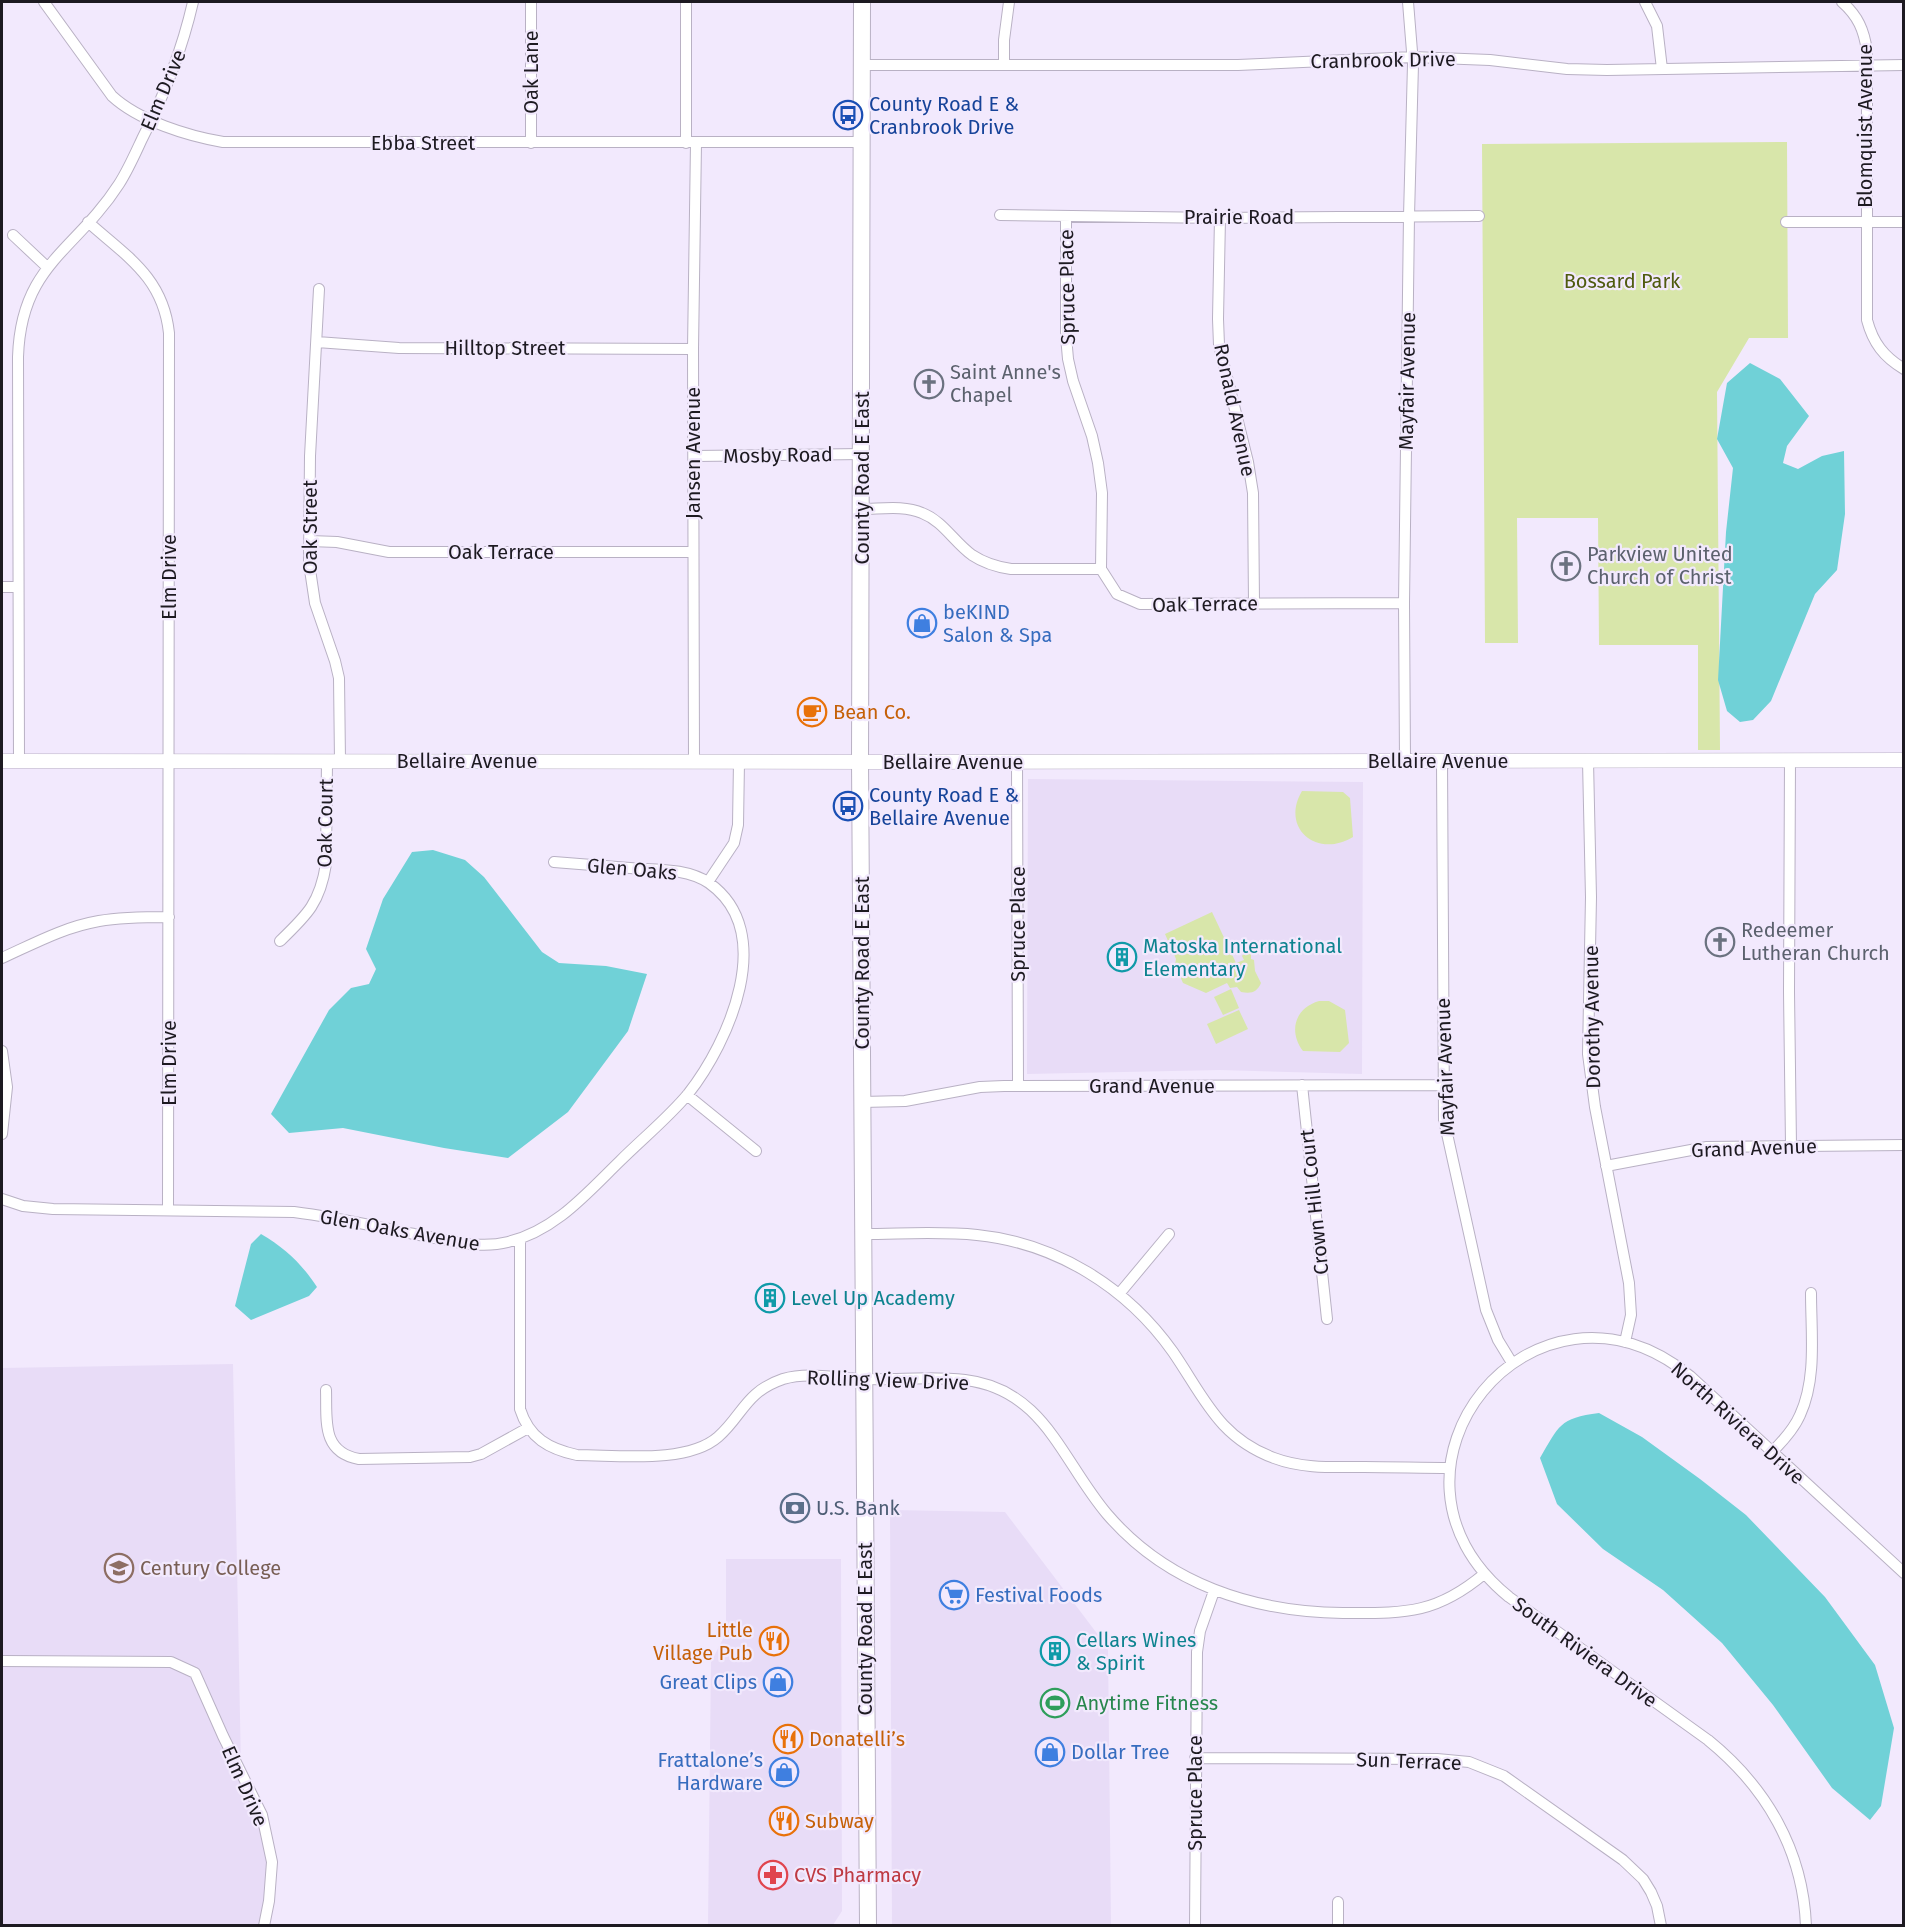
<svg xmlns="http://www.w3.org/2000/svg" width="1905" height="1927" font-family="'Fira Sans',sans-serif">
  <rect width="100%" height="100%" fill="#f2e9fd"/>
  <path fill="#e8dcf7" d="M1028,779L1363,782L1362,1074L1220,1070L1027,1074Z
    M233,1364L241,1767L272,1862L264,1925H2V1368Z
    M890,1510L1005,1512L1108,1648L1111,1925H892Z
    M726,1559H841L842,1911L833,1925H708L711,1662L726,1633Z"/>
  <path fill="#d8e6aa" d="M1787,142L1788,338H1749L1717,392L1720,750H1698V645H1599L1598,518H1517L1518,643H1485L1482,144Z
    M1302,791L1343,792L1350,798L1353,837C1317,859 1280,828 1302,791Z
    M1212,912L1236,963L1244,960L1242,956L1247,950L1251,952V959L1254,960L1255,971L1261,983C1257,992 1252,994 1241,992L1237,987L1230,988L1227,983L1206,993L1183,983L1175,965L1176,959L1165,934Z
    M1231,989L1239,1008L1223,1015L1214,997Z
    M1319,1001H1329L1345,1010L1349,1043L1340,1052L1303,1051C1288,1031 1295,1008 1319,1001Z
    M1239,1010L1248,1029L1216,1044L1207,1024Z"/>
  <path fill="#70d1d7" d="M1750,363L1780,379L1809,416L1787,446L1783,463L1798,469L1822,456L1844,451L1845,514L1837,570L1815,594L1771,701L1753,720L1740,722L1727,711L1718,680L1726,532L1733,468L1717,439L1727,383Z
    M433,850L465,860L484,877L542,952L559,963L606,966L647,974L628,1031L568,1112L508,1158L444,1148L343,1128L289,1133L271,1114L329,1010L351,988L369,984L376,969L366,949L383,899L412,852Z
    M261,1234C285,1248 302,1264 317,1287L309,1296L251,1320L235,1306L251,1244Z
    M1599,1413L1642,1437L1700,1479L1746,1515L1825,1597L1875,1665L1894,1728L1881,1806L1870,1820L1832,1788L1773,1705L1722,1643L1663,1590L1603,1549L1557,1504L1540,1458C1559,1426 1559,1418 1599,1413Z"/>
  <g fill="none" stroke-linecap="round" stroke-linejoin="round">
    <g stroke="#b9b1c4" stroke-width="12">
      <path id="minor" d="M44,2L112,96C139,121 188,136 223,142H862
        M686,2V143
        M1645,2L1657,26L1662,69
        M1842,2C1858,16 1864,30 1867,51V320C1873,343 1884,357 1904,369
        M1004,64V40L1009,2
        M862,65H1238L1413,57L1490,60L1567,69L1607,70L1904,65
        M531,143V2
        M1000,215L1220,218L1479,216
        M1066,216V336L1068,359L1073,381L1092,436L1098,463L1102,493L1101,569
        M1220,218L1218,319L1219,345L1248,462L1253,493L1254,603
        M88,222C126,256 163,277 169,333L168,1210
        M1786,222H1904
        M13,235L47,267
        M319,289L310,456L309,563L315,603L335,661L339,678L340,761
        M317,342L399,348L693,349
        M694,456L862,454
        M862,509C881,509 904,505 922,513C943,521 954,542 972,555C984,563 997,567 1011,569H1101
        M310,541L337,542L389,552H693
        M1101,569L1117,594L1140,604L1404,603
        M2,587H18
        M1790,760L1789,992L1791,1145
        M19,761L18,357C21,264 76,251 119,184C128,170 135,154 142,139C165,94 182,50 193,2
        M1405,761L1404,603L1409,216L1413,64L1408,2
        M1442,761L1444,1120L1486,1310L1498,1340L1512,1363
        M1588,761L1591,897L1588,1054L1595,1107L1629,1283L1631,1315L1625,1342
        M694,762L693,349L696,143
        M1017,762L1018,1086
        M708,882L734,843L738,825L739,762
        M280,941C307,915 320,903 326,864L327,761
        M2,958C33,944 64,927 99,921C122,917 146,917 169,917
        M2,1051L7,1087L2,1134
        M1302,1085L1327,1319
        M687,1095L756,1151
        M862,1102L905,1101L980,1087L1004,1086L1443,1085
        M1606,1166L1707,1147L1904,1145
        M2,1199L23,1206L53,1209L294,1212C334,1217 374,1226 414,1234C444,1239 477,1250 508,1242C555,1231 587,1193 620,1161C642,1139 668,1118 688,1094C729,1042 778,932 709,883C687,868 656,870 630,868C605,866 579,864 554,862
        M863,1234C901,1234 939,1231 977,1235C1056,1243 1127,1287 1173,1352C1204,1397 1218,1437 1274,1458C1303,1469 1334,1467 1364,1467C1393,1467 1422,1468 1450,1468
        M520,1239V1409C529,1438 549,1449 577,1455C618,1455 687,1464 718,1437C743,1415 745,1392 783,1379C809,1371 839,1379 866,1379C899,1380 932,1376 965,1380C1044,1389 1062,1461 1107,1514C1167,1584 1253,1612 1343,1613C1404,1613 1435,1615 1484,1574
        M1119,1294L1169,1234
        M326,1390C327,1420 321,1452 359,1459L470,1457L481,1454L528,1428
        M1772,1452C1783,1441 1794,1429 1800,1415C1817,1378 1811,1333 1811,1293
        M2,1661L171,1662L195,1673L223,1736L262,1815L272,1862L269,1901L264,1926
        M1195,1758L1437,1759L1469,1762L1504,1776L1623,1860L1643,1879L1651,1892L1657,1906L1661,1926
        M1338,1902V1926
        M1195,1926L1197,1652L1200,1631L1214,1591
        M1806,1926C1803,1850 1766,1787 1708,1740L1509,1597C1353,1470 1535,1249 1690,1376L1904,1573"/>
    </g>
    <g stroke="#b9b1c4" stroke-width="15">
      <path id="tertiary" d="M2,761L880,762L1904,760"/>
    </g>
    <g stroke="#b9b1c4" stroke-width="18">
      <path id="secondary" d="M862,2L860,762L868,1926"/>
    </g>
    <use href="#minor" stroke="#fff" stroke-width="10"/>
    <use href="#tertiary" stroke="#fff" stroke-width="14"/>
    <use href="#secondary" stroke="#fff" stroke-width="16"/>
  </g>
  <defs>
    <g id="bus-ring" transform="scale(1.5)"><circle r="9.5" fill="#f2e9fd" stroke="#1a4fb4" stroke-width="1.5"/><path d="M-5-6H5V4H4V6H2V4H-2V6H-4V4H-5ZM-3.5-4V0h7V-4ZM-3.5 1.2v1.5H-2V1.2ZM2 1.2v1.5H3.5V1.2Z" fill="#1a4fb4"/></g>
    <g id="church-ring" transform="scale(1.5)"><circle r="9.5" fill="#f2e9fd" stroke="#6b7280" stroke-width="1.5"/><path d="M-1.2-6h2.4v3.5h3.3v2.4h-3.3V6h-2.4V-.1h-3.3v-2.4h3.3Z" fill="#6b7280"/></g>
    <g id="shop-ring" transform="scale(1.5)"><circle r="9.5" fill="#f2e9fd" stroke="#3f7fe0" stroke-width="1.5"/><path d="M-5-2.5h2.3a2.7 3.5 0 0 1 5.4 0H5L5.5 6h-11ZM-1.5-2.5h3a1.5 2.3 0 0 0-3 0Z" fill="#3f7fe0"/></g>
    <g id="cafe-ring" transform="scale(1.5)"><circle r="9.5" fill="#f2e9fd" stroke="#e8710a" stroke-width="1.5"/><path d="M-5.5-4.5H6V0H3Q3 3.5 0 3.5H-2.5Q-5.5 3.5-5.5 0ZM3-3.2v2h1.7v-2ZM-6 4.5H4V6H-6Z" fill="#e8710a"/></g>
    <g id="building-ring" transform="scale(1.5)"><circle r="9.5" fill="#f2e9fd" stroke="#0f9aa8" stroke-width="1.5"/><path d="M-4-6H4V6H1V3H-1V6H-4ZM-2.5-4.3h1.7v1.8h-1.7ZM.8-4.3h1.7v1.8H.8ZM-2.5-1h1.7V.8h-1.7ZM.8-1h1.7V.8H.8Z" fill="#0f9aa8"/></g>
    <g id="bank-ring" transform="scale(1.5)"><circle r="9.5" fill="#f2e9fd" stroke="#5c6f8a" stroke-width="1.5"/><path d="M-6-4H6V4H-6ZM0-2.3a2.3 2.3 0 1 0 0 4.6a2.3 2.3 0 1 0 0-4.6Z" fill="#5c6f8a"/></g>
    <g id="university-ring" transform="scale(1.5)"><circle r="9.5" fill="#f2e9fd" stroke="#8d6e63" stroke-width="1.5"/><path d="M0-5L7-2L0 1L-7-2ZM-4 1L0 2.5L4 1V4Q0 6-4 4Z" fill="#8d6e63"/></g>
    <g id="supermarket-ring" transform="scale(1.5)"><circle r="9.5" fill="#f2e9fd" stroke="#3f7fe0" stroke-width="1.5"/><path d="M-6-5.5h2.5l.6 2H6L4.5 2H-2.5L-4.4-4H-6ZM-1.5 3.2a1.3 1.3 0 1 0 .1 0ZM3 3.2a1.3 1.3 0 1 0 .1 0Z" fill="#3f7fe0"/></g>
    <g id="restaurant-ring" transform="scale(1.5)"><circle r="9.5" fill="#f2e9fd" stroke="#e8710a" stroke-width="1.5"/><path d="M-5-6h1v4h1v-4h1v4h1v-4h1v5L-1.5 .5V6h-2V.5L-5-1ZM5-6V6H3V1.5H1.5Q1.5-4 5-6Z" fill="#e8710a"/></g>
    <g id="stadium-ring" transform="scale(1.5)"><circle r="9.5" fill="#f2e9fd" stroke="#2e9e5b" stroke-width="1.5"/><path d="M0-5a6.5 5 0 1 0 0 10a6.5 5 0 1 0 0-10ZM-3.5-1.8h7v3.6h-7Z" fill="#2e9e5b"/></g>
    <g id="pharmacy-ring" transform="scale(1.5)"><circle r="9.5" fill="#f2e9fd" stroke="#e0444e" stroke-width="1.5"/><path d="M-2-6h4v4h4v4h-4v4h-4v-4h-4v-4h4Z" fill="#e0444e"/></g>
  </defs>
  <g fill-rule="evenodd">
    <use href="#bus-ring" x="848" y="115"/>
    <use href="#church-ring" x="929" y="384"/>
    <use href="#church-ring" x="1566" y="566"/>
    <use href="#shop-ring" x="922" y="623"/>
    <use href="#cafe-ring" x="812" y="712"/>
    <use href="#bus-ring" x="848" y="806"/>
    <use href="#church-ring" x="1720" y="942"/>
    <use href="#building-ring" x="1122" y="957"/>
    <use href="#building-ring" x="770" y="1298"/>
    <use href="#bank-ring" x="795" y="1508"/>
    <use href="#university-ring" x="119" y="1568"/>
    <use href="#supermarket-ring" x="954" y="1595"/>
    <use href="#restaurant-ring" x="774" y="1641"/>
    <use href="#building-ring" x="1055" y="1651"/>
    <use href="#shop-ring" x="778" y="1682"/>
    <use href="#stadium-ring" x="1055" y="1703"/>
    <use href="#restaurant-ring" x="788" y="1739"/>
    <use href="#shop-ring" x="1050" y="1752"/>
    <use href="#shop-ring" x="784" y="1772"/>
    <use href="#restaurant-ring" x="784" y="1821"/>
    <use href="#pharmacy-ring" x="773" y="1875"/>
  </g>
  <g text-anchor="middle" dominant-baseline="central" stroke-width="4.5" stroke-linejoin="round" paint-order="stroke">
    <g font-size="20" fill="#1d1a21" stroke="#f2e9fd">
      <text transform="translate(1383 60) rotate(-1)">Cranbrook Drive</text>
      <text transform="translate(531 72) rotate(-90)">Oak Lane</text>
      <text transform="translate(163 90) rotate(-67)">Elm Drive</text>
      <text transform="translate(1865 126) rotate(-90)">Blomquist Avenue</text>
      <text x="423" y="143">Ebba Street</text>
      <text x="1239" y="217">Prairie Road</text>
      <text transform="translate(1067 287) rotate(-91)">Spruce Place</text>
      <text x="505" y="348">Hilltop Street</text>
      <text transform="translate(1407 381) rotate(-89)">Mayfair Avenue</text>
      <text transform="translate(1235 410) rotate(78)">Ronald Avenue</text>
      <text transform="translate(693 453) rotate(-90)">Jansen Avenue</text>
      <text transform="translate(778 455) rotate(-1)">Mosby Road</text>
      <text transform="translate(862 478) rotate(-90)">County Road E East</text>
      <text transform="translate(310 527) rotate(-90)">Oak Street</text>
      <text x="501" y="552">Oak Terrace</text>
      <text transform="translate(169 577) rotate(-90)">Elm Drive</text>
      <text transform="translate(1205 604) rotate(-1)">Oak Terrace</text>
      <text x="467" y="761">Bellaire Avenue</text>
      <text x="1438" y="761">Bellaire Avenue</text>
      <text x="953" y="762">Bellaire Avenue</text>
      <text transform="translate(325 823) rotate(-89)">Oak Court</text>
      <text transform="translate(632 869) rotate(5)">Glen Oaks</text>
      <text transform="translate(1018 924) rotate(-90)">Spruce Place</text>
      <text transform="translate(862 963) rotate(-90)">County Road E East</text>
      <text transform="translate(1592 1017) rotate(-91)">Dorothy Avenue</text>
      <text transform="translate(169 1063) rotate(-90)">Elm Drive</text>
      <text transform="translate(1445 1067) rotate(-92)">Mayfair Avenue</text>
      <text x="1152" y="1086">Grand Avenue</text>
      <text transform="translate(1754 1148) rotate(-2)">Grand Avenue</text>
      <text transform="translate(1314 1202) rotate(-96)">Crown Hill Court</text>
      <text transform="translate(400 1230) rotate(10)">Glen Oaks Avenue</text>
      <text transform="translate(888 1380) rotate(2)">Rolling View Drive</text>
      <text transform="translate(1738 1423) rotate(42)">North Riviera Drive</text>
      <text transform="translate(865 1629) rotate(-90)">County Road E East</text>
      <text transform="translate(1585 1652) rotate(36)">South Riviera Drive</text>
      <text transform="translate(1409 1761) rotate(2)">Sun Terrace</text>
      <text transform="translate(245 1786) rotate(66)">Elm Drive</text>
      <text transform="translate(1195 1793) rotate(-90)">Spruce Place</text>
    </g>
    <g font-size="20" fill="#164399" stroke="#f2e9fd" text-anchor="start">
      <text x="869" y="104">County Road E &amp;<tspan x="869" dy="23">Cranbrook Drive</tspan></text>
      <text x="869" y="795">County Road E &amp;<tspan x="869" dy="23">Bellaire Avenue</tspan></text>
    </g>
    <g font-size="20" fill="#4f5b0f" stroke="#f2e9fd">
      <text x="1622" y="281">Bossard Park</text>
    </g>
    <g font-size="20" fill="#5b616d" stroke="#f2e9fd" text-anchor="start">
      <text x="950" y="372">Saint Anne's<tspan x="950" dy="23">Chapel</tspan></text>
      <text x="1587" y="554">Parkview United<tspan x="1587" dy="23">Church of Christ</tspan></text>
      <text x="1741" y="930">Redeemer<tspan x="1741" dy="23">Lutheran Church</tspan></text>
    </g>
    <g font-size="20" fill="#366cbe" stroke="#f2e9fd" text-anchor="start">
      <text x="943" y="612">beKIND<tspan x="943" dy="23">Salon &amp; Spa</tspan></text>
      <text x="975" y="1595">Festival Foods</text>
      <text x="757" y="1682" text-anchor="end">Great Clips</text>
      <text x="1071" y="1752">Dollar Tree</text>
      <text x="763" y="1760" text-anchor="end">Frattalone’s<tspan x="763" dy="23">Hardware</tspan></text>
    </g>
    <g font-size="20" fill="#c56008" stroke="#f2e9fd" text-anchor="start">
      <text x="833" y="712">Bean Co.</text>
      <text x="753" y="1630" text-anchor="end">Little<tspan x="753" dy="23">Village Pub</tspan></text>
      <text x="809" y="1739">Donatelli’s</text>
      <text x="805" y="1821">Subway</text>
    </g>
    <g font-size="20" fill="#0d838f" stroke="#f2e9fd" text-anchor="start">
      <text x="1143" y="946">Matoska International<tspan x="1143" dy="23">Elementary</tspan></text>
      <text x="791" y="1298">Level Up Academy</text>
      <text x="1076" y="1640">Cellars Wines<tspan x="1076" dy="23">&amp; Spirit</tspan></text>
    </g>
    <g font-size="20" fill="#4e5e75" stroke="#f2e9fd" text-anchor="start">
      <text x="816" y="1508">U.S. Bank</text>
    </g>
    <g font-size="20" fill="#785e54" stroke="#f2e9fd" text-anchor="start">
      <text x="140" y="1568">Century College</text>
    </g>
    <g font-size="20" fill="#27864d" stroke="#f2e9fd" text-anchor="start">
      <text x="1076" y="1703">Anytime Fitness</text>
    </g>
    <g font-size="20" fill="#be3a42" stroke="#f2e9fd" text-anchor="start">
      <text x="794" y="1875">CVS Pharmacy</text>
    </g>
  </g>
  <rect width="1905" height="1927" fill="none" stroke="#1d1a21" stroke-width="6"/>
</svg>
